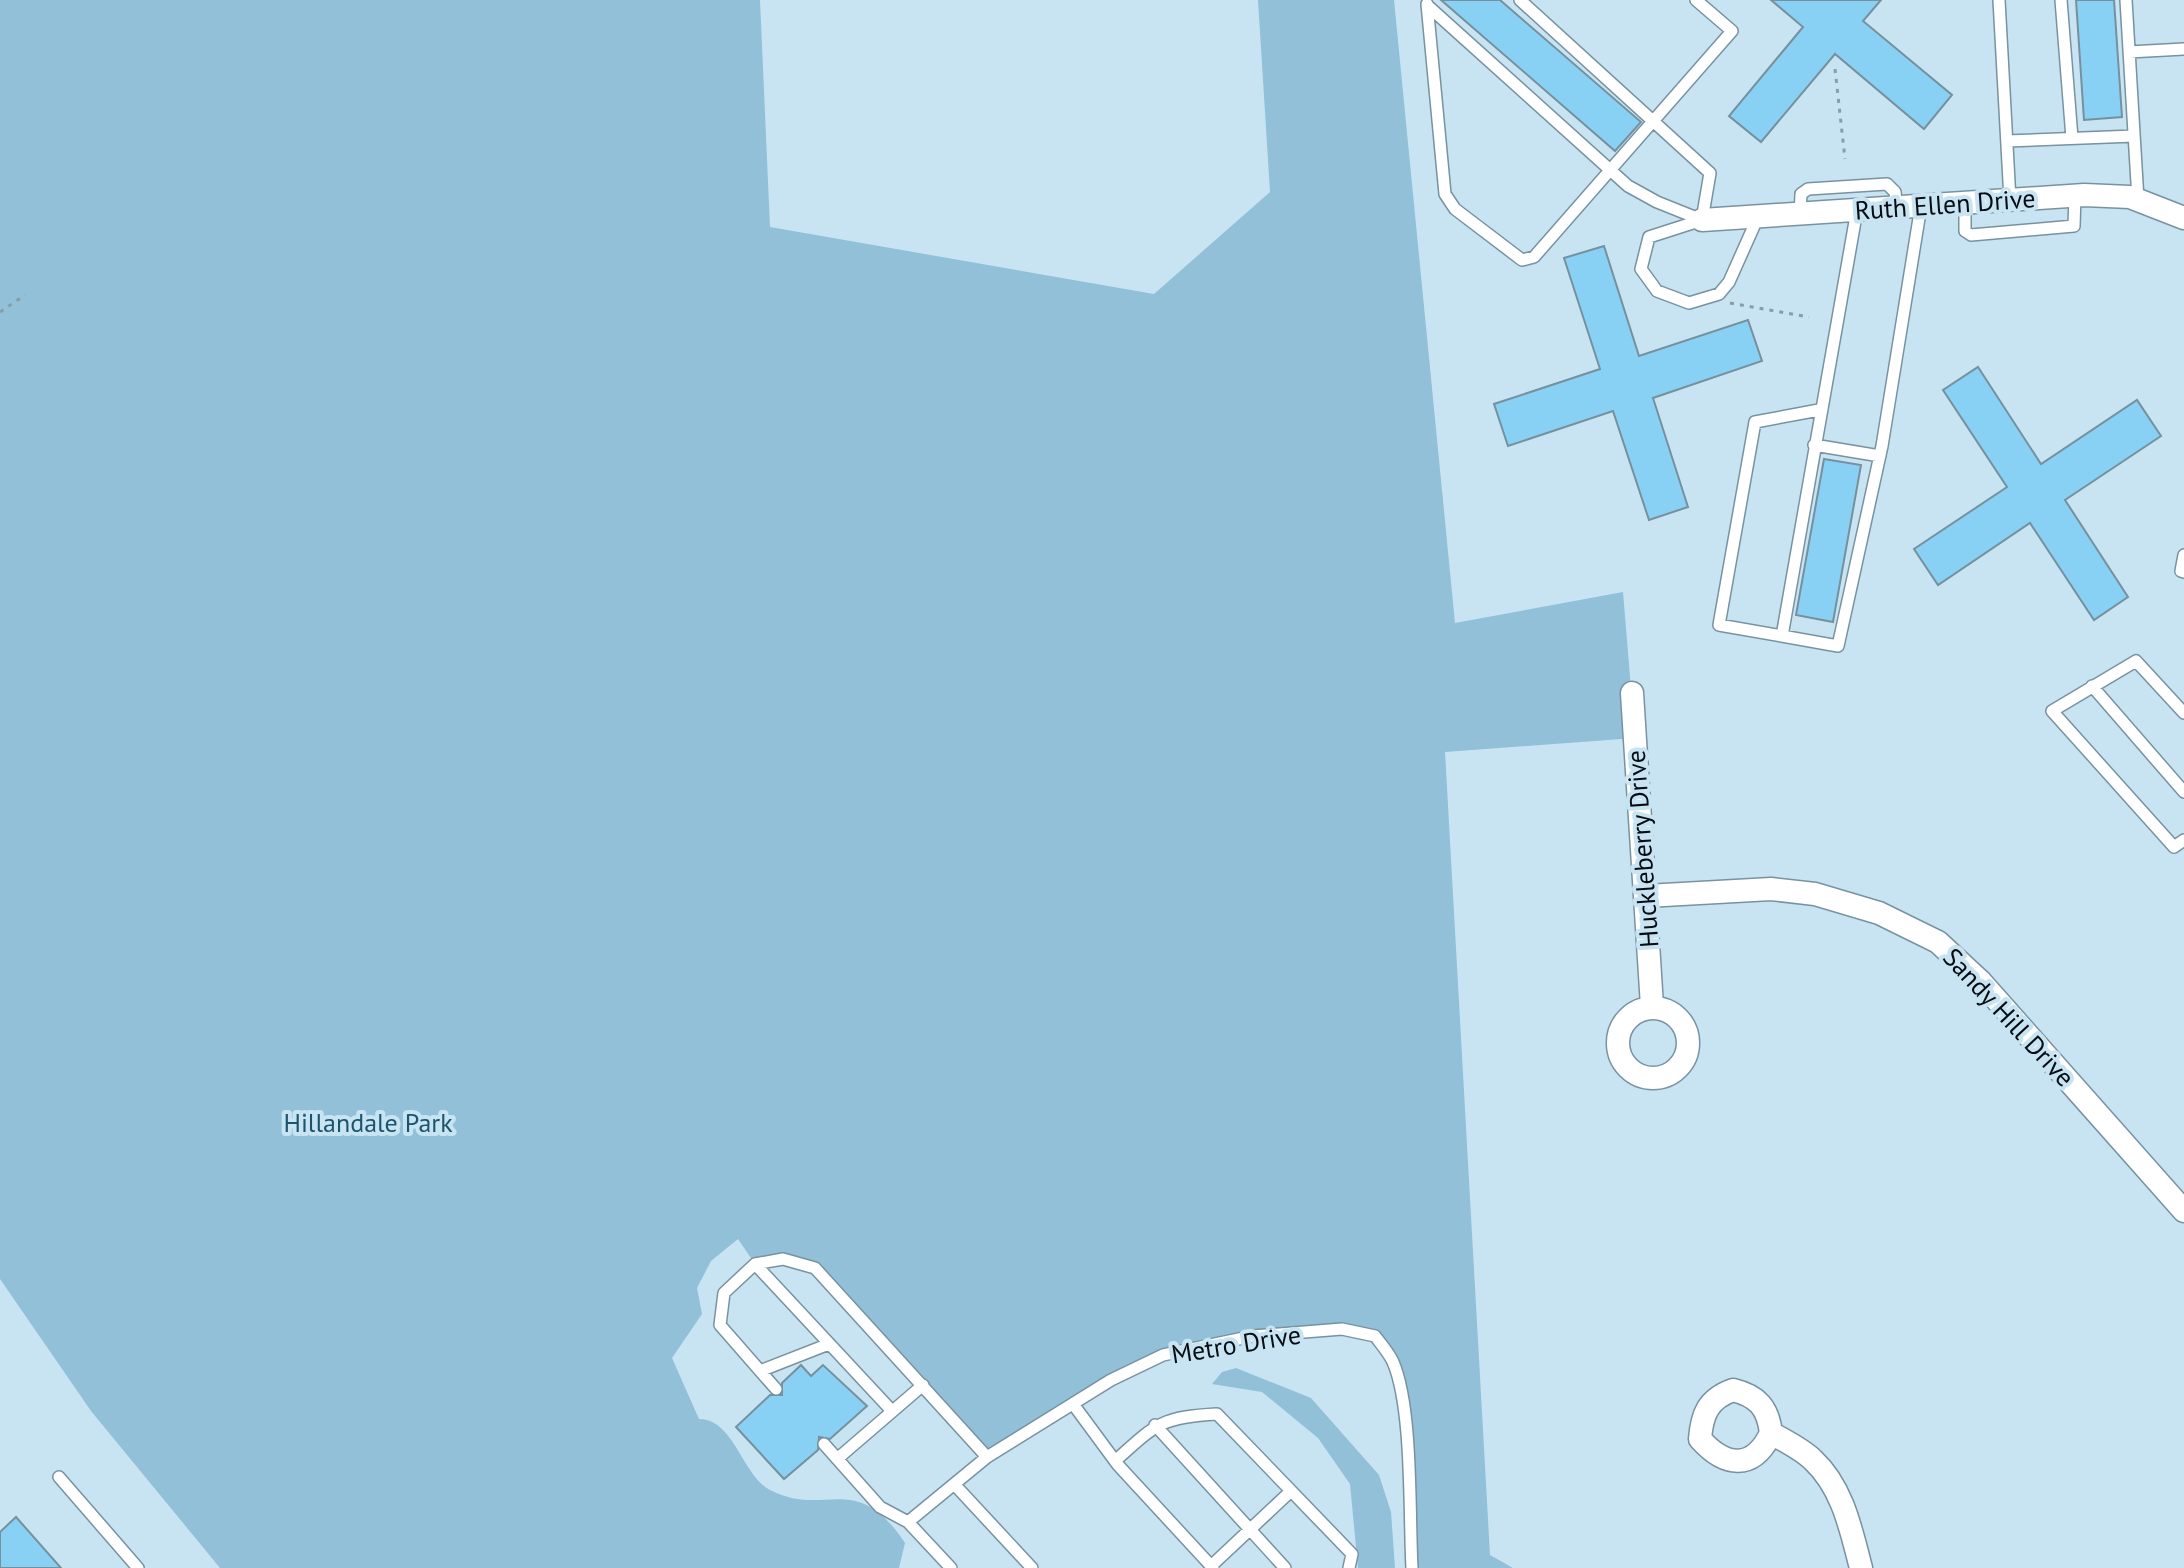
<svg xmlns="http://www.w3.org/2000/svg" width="2184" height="1568" font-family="'PT Sans',sans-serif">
  <rect width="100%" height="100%" fill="#c8e4f2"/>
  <path fill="#91c0d8" d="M0,0H760L770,227L1154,294L1270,192L1258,0H1394L1455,623L1623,592L1635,738L1445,752L1490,1555L1513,1568H1412L1400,1387L1375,1336L1342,1329L1253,1336L1163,1355L987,1457L815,1268L783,1259L755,1264L738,1239L711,1261L697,1288L702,1314L672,1358L699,1419C734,1419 742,1475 770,1490C826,1519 855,1468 905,1543L899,1568H220L91,1411L0,1279Z
    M1236,1368L1311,1398L1379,1475L1391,1512L1395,1568H1358L1350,1484L1318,1438L1262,1392L1212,1384L1222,1372Z"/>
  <path fill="#89d1f4" stroke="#76909e" stroke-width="2" d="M1441,0H1500L1641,122L1615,151Z
    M1771,0H1881L1863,21L1952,95L1924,129L1835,54L1761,142L1729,116L1803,27Z
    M2076,0H2114L2122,117L2084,120Z
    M1604,246L1639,356L1748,320L1762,361L1653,398L1688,507L1649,520L1613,411L1508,446L1494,404L1600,369L1564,258Z
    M1978,367L2041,464L2137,400L2161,436L2065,500L2128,597L2094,620L2030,523L1938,585L1914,549L2007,487L1943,390Z
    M1824,459L1861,465L1833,622L1796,615Z
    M801,1365L811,1376L823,1365L867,1406L830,1439L819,1437L818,1450L784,1479L736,1427L770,1395H782V1383Z
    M16,1517L61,1568H0V1532Z"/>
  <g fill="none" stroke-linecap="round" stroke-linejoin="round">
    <g stroke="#7892a0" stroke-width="14">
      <path id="service" d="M1520,0L1710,173L1702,220
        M1999,0L2010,200
        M2061,0L2072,138
        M2126,0L2138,200
        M1427,4L1445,194L1455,209L1522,260L1534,257L1732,31L1696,0
        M1428,6L1628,186L1657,202L1702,220
        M2129,52L2184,49
        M2007,141L2134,136
        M1965,203V231L1971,235L2074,226L2075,196
        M1857,210L1782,636L1838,646L1882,446L1921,206
        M1800,214L1801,194L1808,189L1887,184L1895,192L1897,208
        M1702,220L1649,237L1641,269L1657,291L1689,303L1719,294L1729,282L1758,217
        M1814,445L1880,456
        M2184,555L2181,571L2184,572
        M1782,636L1719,625L1755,422L1819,410
        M2092,686L2184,792
        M2184,713L2136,661L2052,711L2174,847L2184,840
        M755,1264L892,1411
        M760,1371L829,1344
        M776,1389L720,1325L724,1293L755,1264L783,1259L815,1268L987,1457
        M1073,1404L1118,1465L1213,1568
        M1155,1425L1285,1568
        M824,1444L880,1507L908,1522L951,1568
        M837,1459L923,1385
        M1115,1461C1156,1424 1161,1417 1217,1414L1352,1554L1349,1568
        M59,1477L138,1568
        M954,1484L1032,1568
        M908,1522L987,1457L1111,1380L1163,1355L1253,1336L1342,1329L1375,1336C1381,1344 1389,1353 1393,1362C1413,1408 1409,1515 1412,1568
        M1211,1566L1291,1491"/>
    </g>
    <g stroke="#7892a0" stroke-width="25">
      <path id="minor" d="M1702,220L2084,195L2130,197L2184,218
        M1632,693L1652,1006
        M1646,896L1771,889L1815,894L1879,913L1938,942L1981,982L2184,1211
        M1618 1043a35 35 0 1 1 70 0a35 35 0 1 1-70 0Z
        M1771,1433C1753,1471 1725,1467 1700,1439C1702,1414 1708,1399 1733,1390C1758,1396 1768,1408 1771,1433C1785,1441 1802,1449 1813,1460C1843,1488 1851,1530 1861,1568"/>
    </g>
    <path stroke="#879da8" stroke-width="3" stroke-dasharray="4 6" stroke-linecap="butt" d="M1835,69L1845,159
      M1730,303L1809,317
      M0,312L25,295"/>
    <use href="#service" stroke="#fff" stroke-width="11"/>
    <use href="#minor" stroke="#fff" stroke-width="22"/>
  </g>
  <g text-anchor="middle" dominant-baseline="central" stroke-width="8" stroke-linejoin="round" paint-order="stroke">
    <g font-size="26" fill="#050d12" stroke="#c8e4f2">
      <text transform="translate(1945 204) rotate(-4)">Ruth Ellen Drive</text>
      <text transform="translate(1642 849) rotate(-94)">Huckleberry Drive</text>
      <text transform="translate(2009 1017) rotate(47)">Sandy Hill Drive</text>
      <text transform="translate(1236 1344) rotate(-9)">Metro Drive</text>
    </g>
    <g font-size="26" fill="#1c546c" stroke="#c8e4f2">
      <text x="368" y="1122">Hillandale Park</text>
    </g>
  </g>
</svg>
